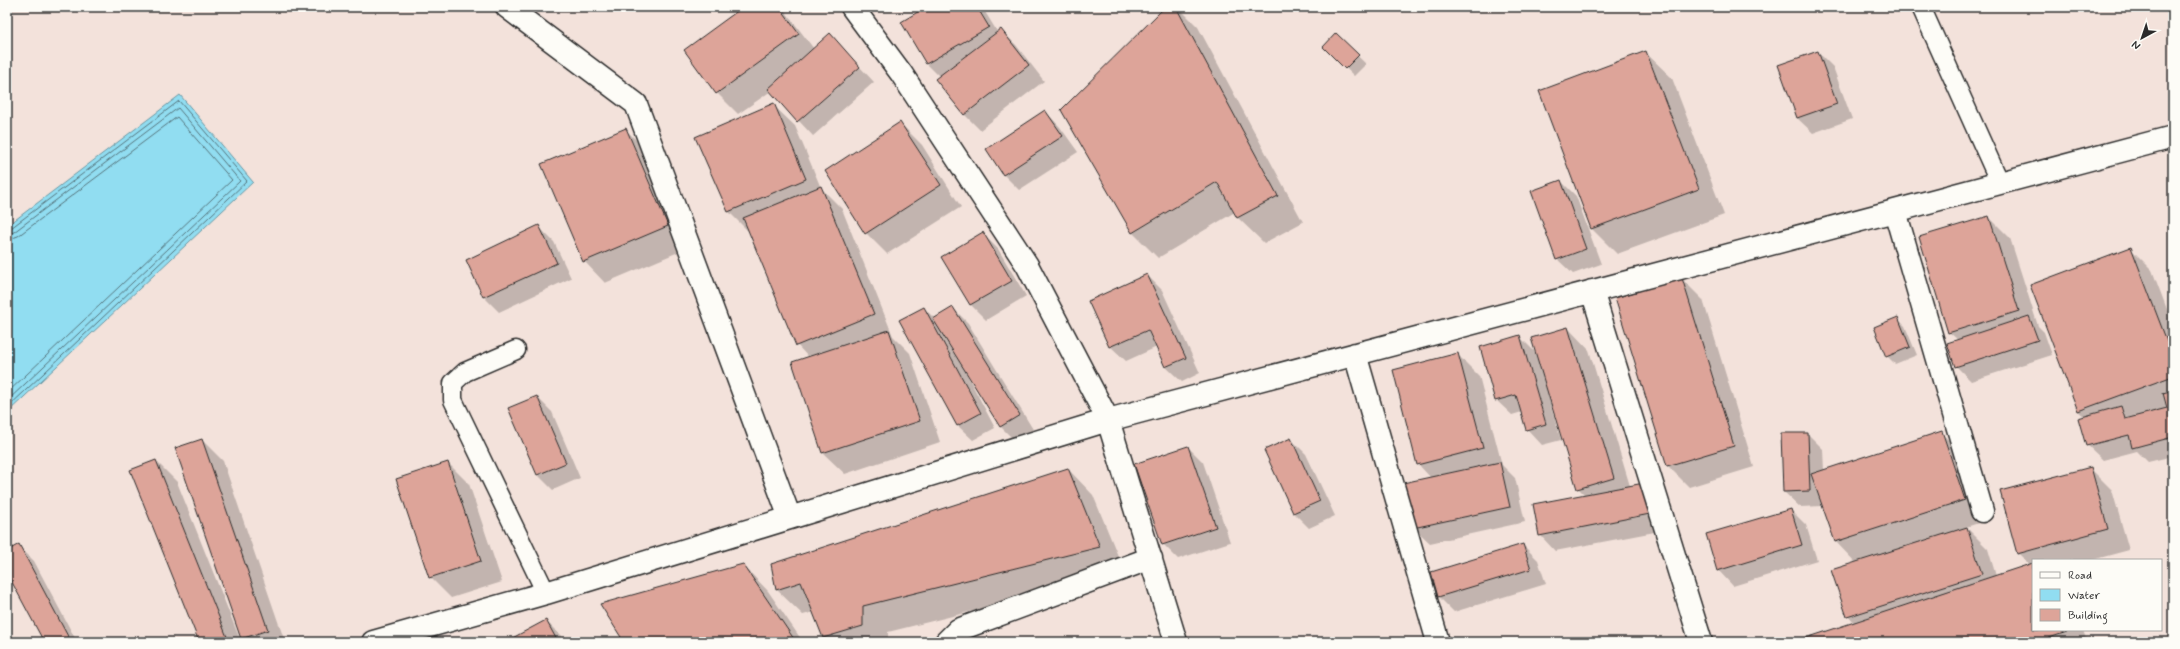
<svg xmlns="http://www.w3.org/2000/svg" width="2180" height="649" font-family="Mynerve,sans-serif">
  <rect width="100%" height="100%" fill="#f3e2db"/>
  <filter id="ink" filterUnits="userSpaceOnUse"><feTurbulence type="fractalNoise" baseFrequency=".025" numOctaves="2"/><feDisplacementMap in="SourceGraphic" scale="8" xChannelSelector="R" yChannelSelector="G"/><feConvolveMatrix kernelMatrix="1 2 1 2 8 2 1 2 1" color-interpolation-filters="sRGB"/></filter>
  <g filter="url(#ink)">
    <path fill="#91ddf1" stroke="#6896a2" d="M180,95L253,182L8,412L7,226Z"/>
    <path fill="#0003" fill-rule="evenodd" d="M745,7H782L814,49L830,35L874,82L813,136L771,91L738,114L717,93Z
      M928,7H982L998,33L1001,30L1016,45L1044,81L980,130L965,115L937,79L940,77L927,64L902,22Z
      M1166,7H1178L1198,27L1303,222L1264,243L1238,218L1235,212L1158,258L1133,233L1062,111Z
      M1336,35L1366,64L1354,76L1324,47Z
      M1818,52L1833,67L1852,119L1813,133L1797,118Z
      M1646,53L1672,78L1724,215L1617,254L1592,229Z
      M773,105L795,126L821,188L842,209L893,336L910,353L940,442L845,474L823,453L793,363L809,358L797,345L750,233L729,212Z
      M1045,111L1060,127L1078,152L1019,190L1003,174Z
      M900,123L922,145L961,207L887,254L866,233Z
      M626,130L647,151L688,248L605,283L584,261Z
      M1561,181L1576,196L1601,264L1573,274L1557,259Z
      M1989,217L2010,238L2038,326L2044,332L2052,355L1971,381L1956,366L1958,340L1949,332Z
      M539,227L554,242L571,278L499,312L484,297Z
      M983,234L998,249L1026,296L986,320L971,305L943,258Z
      M2131,249L2152,270L2173,325V456L2148,462L2137,451L2103,460L2087,445L2085,417L2078,411ZM2168,407V409L2157,412V411Z
      M1147,275L1162,290L1200,373L1182,382L1166,367L1157,347L1126,361L1110,346Z
      M1682,279L1703,300L1754,467L1689,487L1668,466L1617,299Z
      M924,308L935,319L953,308L968,323L1034,431L1016,442L1001,427L966,370L965,371L995,428L973,440L957,425Z
      M1898,319L1905,326L1917,355L1895,364L1887,356Z
      M1568,328L1589,350L1630,486L1665,530L1555,551L1540,535L1585,495L1578,488L1553,407H1551L1561,440L1542,445L1527,429L1522,412L1512,415L1496,400L1519,336L1537,354Z
      M1457,354L1479,376L1502,465L1515,478L1525,522L1430,543L1414,528L1431,478L1418,464Z
      M537,397L552,412L580,478L553,490L537,474Z
      M1941,433L1963,454L1985,521L1966,527L1988,549L1996,576L2030,565L2018,553L2091,469L2112,490L2129,550L2092,560H2033V630H2083L2087,642H1797L1854,623L1848,616L1856,563L1836,542L1823,506L1800,507L1784,492L1808,434L1823,449L1824,471Z
      M1291,439L1306,454L1335,516L1309,528L1294,513L1266,450Z
      M202,440L223,461L285,642H245L242,638Z
      M1188,447L1203,462L1230,542L1178,559L1163,544Z
      M156,461L177,482L241,642H200Z
      M448,463L469,484L502,582L451,598L430,577Z
      M1068,469L1093,495L1125,573L888,632V642H828L824,638L814,612L803,615L777,590Z
      M1791,510L1806,525L1817,560L1733,586L1718,570Z
      M1523,545L1538,560L1546,584L1454,612L1439,597L1432,573Z
      M19,546L34,561L77,642H45L7,571V552Z
      M743,565L768,591L803,642H626Z
      M546,621L567,642H507Z"/>
    <g fill="none" stroke-linecap="round" stroke-linejoin="round">
      <path stroke="#54727a" stroke-width="1" d="M7,229L11,228L179,101L247,181L7,408
        M7,234L14,232L178,108L240,181L7,401
        M7,240L18,236L177,117L232,180L7,393"/>
    </g>
    <path fill="#dda499" stroke="#2b2b2b" d="M743,7H779L799,34L716,94L684,50Z
      M926,7H977L989,27L926,64L901,22Z
      M1165,7H1176L1278,196L1237,218L1217,182L1132,233L1061,110Z
      M1001,29L1029,65L964,115L935,79Z
      M830,33L860,67L797,122L768,89Z
      M1336,33L1359,55L1345,69L1323,47Z
      M1646,51L1699,189L1591,229L1539,91Z
      M1818,51L1837,104L1797,118L1778,65Z
      M774,103L806,179L728,212L695,137Z
      M1045,110L1063,136L1003,175L986,149Z
      M900,122L941,185L865,234L825,171Z
      M626,128L668,226L583,262L541,164Z
      M1561,180L1586,249L1556,260L1531,191Z
      M821,186L874,314L796,346L743,218Z
      M1989,216L2019,311L1948,333L1919,237Z
      M539,225L557,263L483,297L466,260Z
      M983,232L1012,281L970,305L941,257Z
      M2131,247L2173,357V376L2078,411L2030,285Z
      M1147,274L1186,358L1165,367L1148,330L1109,347L1088,301Z
      M1682,278L1734,446L1667,466L1615,298Z
      M924,307L981,413L957,426L899,320Z
      M953,307L1020,415L1000,427L933,319Z
      M2029,316L2038,340L1955,367L1947,343Z
      M1898,317L1910,347L1886,357L1874,327Z
      M1568,327L1614,478L1577,489L1531,338Z
      M889,330L920,421L822,453L792,362Z
      M1520,335L1546,424L1526,430L1516,395L1495,401L1480,347Z
      M1458,353L1483,448L1417,465L1393,370Z
      M2173,390V437L2132,448L2129,435L2086,446L2078,418L2121,406L2125,419L2167,408L2163,393Z
      M537,396L566,463L537,475L508,408Z
      M1942,431L1965,500L1835,542L1811,474Z
      M1781,433H1808L1810,491L1783,492Z
      M1291,438L1320,501L1293,513L1264,450Z
      M202,439L268,630L241,639L175,448Z
      M1188,446L1216,527L1162,545L1134,464Z
      M156,460L229,642H199L130,470Z
      M448,462L481,561L429,578L396,479Z
      M1500,462L1510,507L1413,528L1403,483Z
      M2091,467L2108,529L2017,554L2000,491Z
      M1068,468L1100,547L863,606V626L823,638L801,582L776,590L771,564Z
      M1644,483L1650,514L1539,536L1533,504Z
      M1791,509L1802,545L1717,571L1706,534Z
      M1967,527L1982,574L1847,617L1831,570Z
      M19,544L71,642H44L7,573V551Z
      M1523,544L1531,569L1438,597L1431,572Z
      M2033,563V630H2066L2067,632L2037,642H1794Z
      M743,564L796,642H624L600,604Z
      M546,620L558,642H505Z"/>
    <g fill="none" stroke-linecap="round" stroke-linejoin="round">
      <g stroke="#2b2b2b" stroke-width="21">
        <path id="service" d="M1921,7L2000,183
          M516,350L465,372L453,383V400L546,593"/>
      </g>
      <g stroke="#2b2b2b" stroke-width="25">
        <path id="minor" d="M507,7L636,104L790,518
          M852,7L901,73L1027,265L1108,420L1176,642
          M1895,211L1982,511
          M1592,291L1701,642
          M1355,354L1438,642
          M373,642L546,593L1108,420L2173,137
          M946,642L958,630L1151,558"/>
      </g>
      <use href="#service" stroke="#fdfcf7" stroke-width="18"/>
      <use href="#minor" stroke="#fdfcf7" stroke-width="22"/>
    </g>
  </g>
  <rect width="2180" height="649" fill="none" stroke="#fdfcf7" stroke-width="24"/>
  <rect x="12" y="12" width="2156" height="625" fill="none" stroke="#2b2b2b" stroke-width="1.5" filter="url(#ink)"/>
  <rect x="2032" y="559" width="130" height="72" fill="#fdfcf7" stroke="#a9a8a5"/>
  <rect x="2040" y="572" width="20" height="6" fill="#fdfcf7" stroke="#a9a8a5"/>
  <text x="2068" y="579" font-size="12" fill="#2b2b2b">Road</text>
  <rect x="2040" y="589" width="20" height="12" fill="#91ddf1" stroke="#a9a8a5"/>
  <text x="2068" y="599" font-size="12" fill="#2b2b2b">Water</text>
  <rect x="2040" y="609" width="20" height="12" fill="#dda499" stroke="#a9a8a5"/>
  <text x="2068" y="619" font-size="12" fill="#2b2b2b">Building</text>
  <g transform="translate(2142 38) rotate(220)" stroke="#fdfcf7" stroke-width="3" paint-order="stroke">
  <path d="M0-3L7 15L0 10L-7 15Z" fill="#2b2b2b"/>
  <text y="-6" font-size="11" font-weight="bold" text-anchor="middle" fill="#2b2b2b">N</text>
  </g>
</svg>
